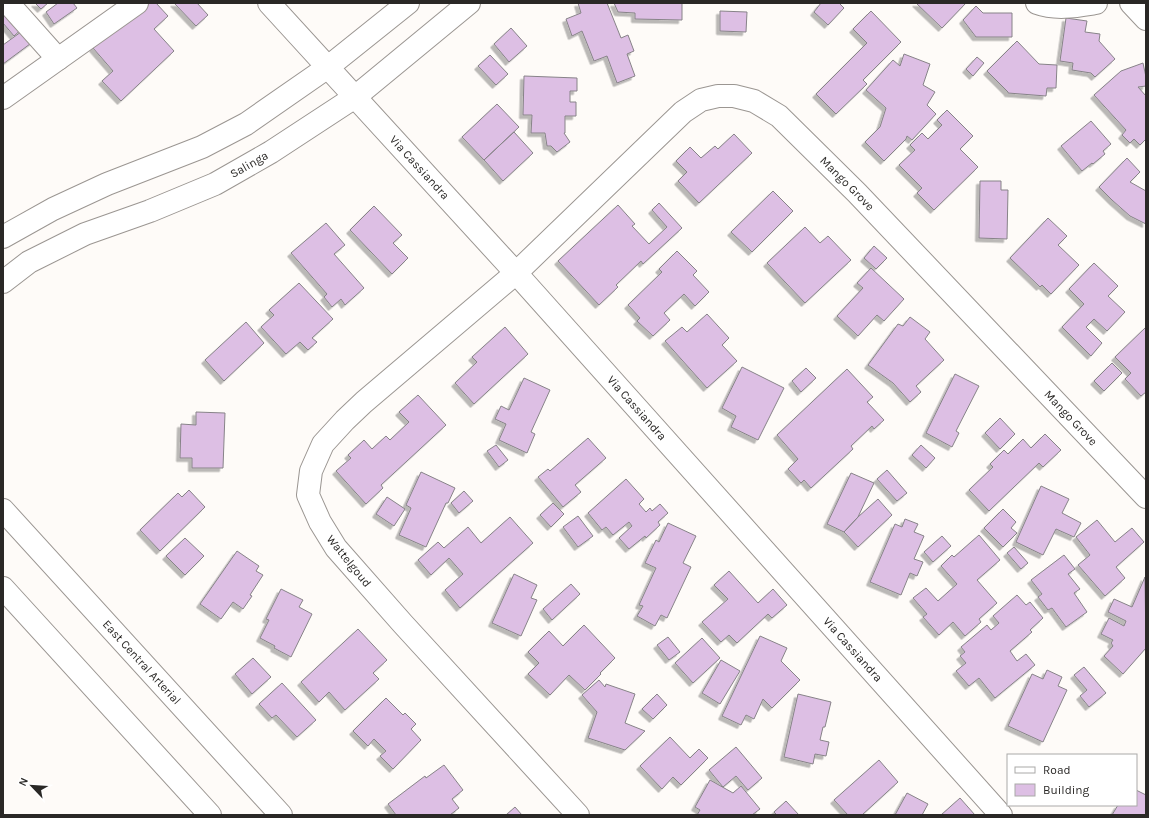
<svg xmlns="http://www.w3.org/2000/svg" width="1149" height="818" font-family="Karla,sans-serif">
  <defs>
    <filter id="shadow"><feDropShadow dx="-3.5" dy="3.5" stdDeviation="0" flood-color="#0004"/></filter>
  </defs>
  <rect width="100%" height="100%" fill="#fefbf8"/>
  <path fill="#ddbfe4" stroke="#878388" filter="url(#shadow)" d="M3,3L25,26L14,36L3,23Z
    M35,3H48L41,9Z
    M58,3H73L77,8L54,24L46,12Z
    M142,3H156L168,16L154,29L174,51L121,101L102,81L113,71L93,48Z
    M174,3H197L208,15L196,26Z
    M578,3H607L621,38L628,35L634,51L627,54L635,76L617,83L607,56L594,61L582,31L572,36L566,19L581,13Z
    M614,3H682V20L635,19V13L618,12Z
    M821,3H839L844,8L828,25L814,12Z
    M916,3H966L942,28Z
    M976,6L983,13H1012V37H976L963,20Z
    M720,11L747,12L746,32L720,31Z
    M871,11L901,42L863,80L867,84L836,114L816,94L867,43L853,29Z
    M1066,18L1087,21L1085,32L1100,34L1099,41L1115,59L1095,77L1091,73L1072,70L1073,63L1060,61Z
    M511,28L527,46L509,62L494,44Z
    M25,29L34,41L3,64V45Z
    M1017,41L1039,64L1057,65L1056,88H1047L1046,96L1008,93V92L987,71Z
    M904,54L930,64L923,85L935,92L927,105L936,114L912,140L907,136L906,139L884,161L865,142L880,127L886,108L866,90L893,60L900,66Z
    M490,55L508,74L496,85L478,66Z
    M977,57L984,63L973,76L966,69Z
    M1143,63L1146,77V86L1138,87L1146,96V139L1140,145L1134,139L1130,143L1122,135L1126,130L1094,95L1121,71Z
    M524,76L577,78V91H570V102H576V116H565V133H564L570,142L557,152L551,146H547L545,133H531L532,115H523Z
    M497,104L519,127L484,160L462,137Z
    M947,110L973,136L960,149L978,167L934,210L917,193L922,188L899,165L915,150L910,145L922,133L928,139L942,125L937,120Z
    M1091,121L1111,144L1103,151L1105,154L1093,164L1092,163L1082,171L1061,146Z
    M514,132L533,153L503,181L484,160Z
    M734,134L752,153L699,203L678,181L687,172L676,161L690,147L701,158L715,146L718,149Z
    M1127,158L1140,172L1130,182L1146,191V224L1130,216L1112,200L1099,187Z
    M980,181H1001V190H1008L1007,239L979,238Z
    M773,191L793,211L752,252L731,232Z
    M659,203L682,228L643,264L641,261L616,285L618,287L599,305L558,261L618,205L635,224L632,226L649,244L667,227L652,210Z
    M374,206L402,235L393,243L408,258L392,274L350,230Z
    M1048,218L1067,236L1058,245L1079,265L1051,294L1042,285L1040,287L1010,258Z
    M326,223L345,245L334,254L364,288L345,305L341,299L332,307L324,297L327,294L291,253Z
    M805,227L820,243L828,236L851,260L805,303L767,263Z
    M874,246L887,258L876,269L864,258Z
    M677,251L697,271L693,275L709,292L695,306L684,294L664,313L670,320L653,336L637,321L640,318L628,305L662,272L659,269Z
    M1094,263L1118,286L1108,296L1125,312L1107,331L1094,319L1086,327L1102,343L1091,356L1062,327L1084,304L1069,289Z
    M871,268L904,299L884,321L877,315L858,336L837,316L863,288L857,283Z
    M299,283L333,319L312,338L317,342L308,350L300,342L286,354L261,327L274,315L269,310Z
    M707,314L729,338L722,345L737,361L707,388L665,341L682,327L687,332Z
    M910,317L930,332L925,339L944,360L916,386L921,392L910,402L893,383L868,365L898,324L903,326Z
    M246,322L264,343L224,381L205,360Z
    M505,327L528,354L474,404L455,383L477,362L472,357Z
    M1146,327V392L1141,396L1125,379L1131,373L1115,357Z
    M1112,363L1122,373L1104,391L1094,381Z
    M742,367L784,388L758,440L731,427L736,416L722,408Z
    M806,368L816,378L801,392L792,381Z
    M847,369L873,397L867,402L884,420L874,429L872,426L851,446L853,449L811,488L804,480L801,483L788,469L798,459L777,435Z
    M955,374L979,386L956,431L959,433L952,447L926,433Z
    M524,378L550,390L531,432L535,434L527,453L499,440L506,424L495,419L501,406L509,410Z
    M418,395L446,425L381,485L383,488L366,504L336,471L351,458L348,455L364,440L372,449L386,436L390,440L409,422L399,412Z
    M196,412L225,413L223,468H192V458H180L181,424L196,425Z
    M1000,418L1015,434L1000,449L985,433Z
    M1045,434L1061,450L1043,467L1039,463L989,511L969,490L993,467L990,464L1004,450L1008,454L1023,439L1031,448Z
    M588,438L606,458L575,485L581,492L563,507L538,477L548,469L550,471Z
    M496,445L508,460L499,467L487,451Z
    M921,445L935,458L926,468L912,455Z
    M887,470L907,493L897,501L877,479Z
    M421,472L455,488L448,503H446L426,547L399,535L411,508L406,505Z
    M851,473L874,483L858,517L844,532L827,524Z
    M626,479L644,499L639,504L646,512L650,508L652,511L660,504L668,513L658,522L660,525L646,538L645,536L629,549L619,538L632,526L629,522L613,535L606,527L602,530L588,513Z
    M1041,486L1069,499L1062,513L1081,523L1074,537L1056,529L1043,555L1016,542Z
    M189,490L205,507L160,551L140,530L178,493L182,497Z
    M464,491L473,501L459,513L451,503Z
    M387,497L405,509L394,526L376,514Z
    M878,499L892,515L858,547L844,532L858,517Z
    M553,503L564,514L551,527L540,515Z
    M1003,509L1016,522L1011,528L1017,533L1003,547L984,528Z
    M578,516L593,536L578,547L563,527Z
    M510,517L533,543L460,608L445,590L463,574L449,558L431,575L418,560L438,542L444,548L468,527L481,543Z
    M905,519L918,524L914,532L924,536L914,559L923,562L917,576L910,573L901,595L870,582L895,524L902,527Z
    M1097,520L1115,542L1132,528L1144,542L1116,567L1125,578L1105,596L1078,565L1090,555L1076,537Z
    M668,523L696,536L683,563L691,567L667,618L661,615L655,626L637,616L643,606L639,605L656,568L645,563L656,540L659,542Z
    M979,535L1000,560L977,580L997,603L979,619L981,622L965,636L953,622L939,635L923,617L927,614L913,598L926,588L938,601L957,584L941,566L952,555L954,557Z
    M942,536L951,546L933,562L924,552Z
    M185,538L204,556L185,575L166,556Z
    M1014,547L1028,563L1021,569L1007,553Z
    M237,551L259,566L256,571L263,575L250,595L252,596L243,609L233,602L221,619L200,604Z
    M1064,555L1075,569L1068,574L1080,589L1074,593L1087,612L1066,627L1052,608L1048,610L1038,597L1042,594L1031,580Z
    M729,571L758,603L773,589L787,605L772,618L768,614L737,643L729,635L721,642L702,622L728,599L714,585Z
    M514,574L537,585L531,598L537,600L521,636L492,623Z
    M1145,577L1146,648L1123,674L1104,656L1113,646L1111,643L1113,640L1101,634L1109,618L1124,626L1126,621L1108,612L1114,599L1132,607Z
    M571,584L580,594L552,620L543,609Z
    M281,589L303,600L299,607L312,614L291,657L274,648L275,646L260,638L269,620L266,619Z
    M1017,595L1026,605L1030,602L1043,618L1030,630L1032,632L1010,651L1017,661L1026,654L1035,665L995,698L979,678L969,686L956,671L966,663L960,656L965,652L961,647L987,625L991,630L999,623L993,616Z
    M584,625L615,658L600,673L601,674L585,690L569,675L550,695L528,674L539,663L528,652L549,631L563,646Z
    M358,629L387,660L373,673L379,679L345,710L329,692L319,702L301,682Z
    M760,636L787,648L781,661L800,680L772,708L763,699L754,719L746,715L741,725L722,716Z
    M668,637L680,652L669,660L657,645Z
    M702,638L720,658L693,683L675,663Z
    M253,658L271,677L252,694L235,674Z
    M721,660L740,671L720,704L702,693Z
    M1084,667L1106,693L1089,707L1080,696L1087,690L1074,675Z
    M1047,670L1062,677L1058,686L1067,690L1043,742L1008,726L1032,674L1043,679Z
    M599,680L605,687L606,684L635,694L625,723L645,731L625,750L588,738L597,712L582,695Z
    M282,683L316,720L297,737L276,715L272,718L259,704Z
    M657,694L667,705L653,719L642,709Z
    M798,694L831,702L825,727H823L820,740L829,742L826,756L815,754L813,764L784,757Z
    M386,698L403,715L405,713L416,724L411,729L421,740L393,769L380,756L386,751L374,739L368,746L353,731Z
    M670,737L690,758L699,749L708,758L681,785L673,777L662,789L640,766Z
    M736,747L762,778L748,790L736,776L723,787L709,770Z
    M879,760L898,782L862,815H848L834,800Z
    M444,765L463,790L452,799L459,808L450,815H396L388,804L425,776L426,778Z
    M710,780L733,793L741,786L760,809L752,815H697L700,810L695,807Z
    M1136,790L1146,795V815H1112L1118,805H1136Z
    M907,793L928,804L922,815H895Z
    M960,798L975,815H941Z
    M786,801L799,815H777L774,812Z
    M515,807L522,815H506Z"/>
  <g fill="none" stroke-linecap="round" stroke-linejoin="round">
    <g stroke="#9b9692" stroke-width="24">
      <g id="minor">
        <path d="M8,3L58,59"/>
        <path id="s1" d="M269,3L516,273L1001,815"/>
        <path d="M1037,3C1056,10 1077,6 1096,3"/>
        <path d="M1131,3L1146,19"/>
        <path d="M3,98L137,3"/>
        <path d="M3,237L53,209L107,184L202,147L246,124L328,67L408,3"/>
        <path id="s2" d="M3,282L29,262L85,234L150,211L215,184L271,152L355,97L469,3"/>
        <path id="s3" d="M3,510L281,815"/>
        <path d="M3,588L210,815"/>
        <path id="s4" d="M578,815L403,624L336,548L320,522L308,495L311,471L323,444L345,420L364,402L516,273L683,112L701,100L718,96H734L754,101L779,116L857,193L1146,497"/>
      </g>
    </g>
    <use href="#minor" stroke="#fff" stroke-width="22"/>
  </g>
  <g text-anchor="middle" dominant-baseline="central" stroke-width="3" stroke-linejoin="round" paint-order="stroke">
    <g font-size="12" fill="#2a2826" stroke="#fff">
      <text stroke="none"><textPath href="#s2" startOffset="274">Salinga</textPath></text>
      <text stroke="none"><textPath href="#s1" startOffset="223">Via Cassiandra</textPath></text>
      <text stroke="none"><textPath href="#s4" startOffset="1165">Mango Grove</textPath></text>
      <text stroke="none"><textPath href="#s1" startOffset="547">Via Cassiandra</textPath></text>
      <text stroke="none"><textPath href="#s4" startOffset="1489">Mango Grove</textPath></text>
      <text transform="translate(349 561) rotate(51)">Wattelgoud</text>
      <text stroke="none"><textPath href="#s1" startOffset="871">Via Cassiandra</textPath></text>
      <text stroke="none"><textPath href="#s3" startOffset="206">East Central Arterial</textPath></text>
    </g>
  </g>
  <rect width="1149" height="818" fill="none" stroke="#2a2826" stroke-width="8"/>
  <rect x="1007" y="754" width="130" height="52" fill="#ffffff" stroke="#aaa9a8"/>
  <rect x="1015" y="767" width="20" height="6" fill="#ffffff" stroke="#aaa9a8"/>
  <text x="1043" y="774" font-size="12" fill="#2a2826">Road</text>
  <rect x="1015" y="784" width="20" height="12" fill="#ddbfe4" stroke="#aaa9a8"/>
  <text x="1043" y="794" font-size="12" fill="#2a2826">Building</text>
  <g transform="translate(32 786) rotate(295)" stroke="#ffffff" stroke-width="3" paint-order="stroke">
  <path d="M0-3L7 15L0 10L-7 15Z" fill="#2a2826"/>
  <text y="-6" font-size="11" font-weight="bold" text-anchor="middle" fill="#2a2826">N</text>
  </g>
</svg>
